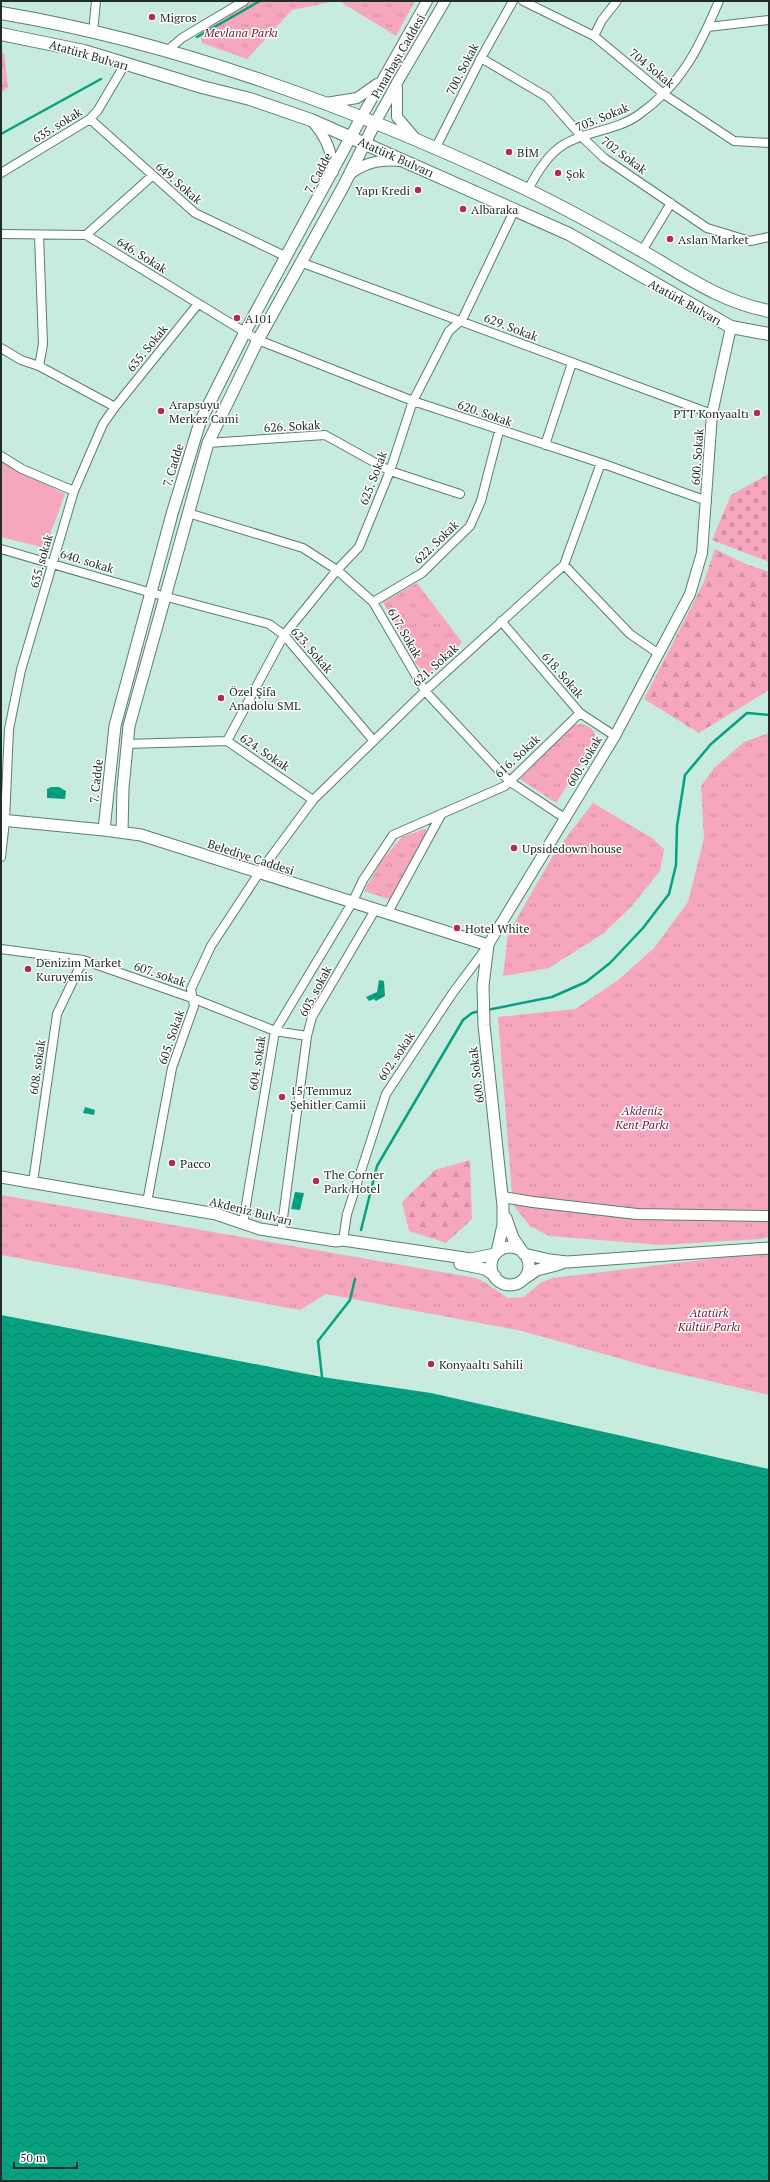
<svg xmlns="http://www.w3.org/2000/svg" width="770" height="2182" font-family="'PT Serif',serif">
  <defs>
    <pattern id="forest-firs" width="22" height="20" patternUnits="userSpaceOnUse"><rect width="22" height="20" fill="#f7a7bd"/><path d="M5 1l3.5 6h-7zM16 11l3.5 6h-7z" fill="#d390a2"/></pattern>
    <pattern id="cemetery-stones" width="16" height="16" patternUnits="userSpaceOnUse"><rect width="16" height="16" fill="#f7a7bd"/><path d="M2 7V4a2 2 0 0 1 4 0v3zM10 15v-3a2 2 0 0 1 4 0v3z" fill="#d390a2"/></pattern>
    <pattern id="park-tufts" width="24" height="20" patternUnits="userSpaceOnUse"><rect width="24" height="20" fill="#f7a7bd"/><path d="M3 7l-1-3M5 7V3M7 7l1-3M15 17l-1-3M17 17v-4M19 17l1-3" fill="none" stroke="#d390a2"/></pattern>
    <pattern id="water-waves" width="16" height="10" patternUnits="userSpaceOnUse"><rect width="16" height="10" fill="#07a182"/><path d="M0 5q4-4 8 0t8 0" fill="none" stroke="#08846a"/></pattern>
  </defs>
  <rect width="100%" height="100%" fill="#c7ecdf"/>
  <path fill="#f7a7bd" d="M1,461L65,494L45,548L1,537Z"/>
  <path fill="url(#forest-firs)" d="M715,549L746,564L769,572V690L699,733L644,699L703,584Z
    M470,1160L472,1219L446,1243L409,1231L402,1202L435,1170Z"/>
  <path fill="url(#cemetery-stones)" d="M769,474V562L712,540L731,495Z"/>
  <path fill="url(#park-tufts)" d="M250,1H336L292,10L247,59L202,43L200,32Z
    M339,1H415L396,36Z
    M1,52L4,53L8,87L1,93Z
    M417,583L462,642L428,675L416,664L383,602Z
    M582,724C590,726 597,732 596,741L556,803L520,779L573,725Z
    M769,733V1237L761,1239L661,1245L549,1236L530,1226L513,1205L498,1017L575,1009L617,981L654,948L688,902L704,838L701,786L714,768L744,742Z
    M593,803L652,838L664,849L660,871L631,907L604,933L549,968L503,976L508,934L555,852Z
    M425,829L428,832L391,900L364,891L382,860L402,837Z
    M1,1195L476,1278L486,1283L508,1298L524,1297L540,1283L552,1278L769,1252V1395L650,1367L522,1331L326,1294L300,1310L1,1255Z"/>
  <path fill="url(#water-waves)" d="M51,787H59L66,791L65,799L47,798V789Z
    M379,980L384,981L385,996L376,1001L374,999L369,1001L366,997L377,992Z
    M85,1107L95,1110L94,1115L83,1113Z
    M295,1192L304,1193L300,1210L291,1209Z
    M1,1315L322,1377L431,1393L769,1469V2181H1Z"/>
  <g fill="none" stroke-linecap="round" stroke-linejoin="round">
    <path stroke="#07a182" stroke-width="2.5" d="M197,37L260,1
      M1,134L101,79
      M487,1010L552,997L586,982L610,963L643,928L669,894L676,865L677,826L685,775L711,744L747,713L769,715
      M361,1230L377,1166L463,1020L472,1013L480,1011
      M322,1377L318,1341L350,1300L355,1279"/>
    <g stroke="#5b7d71" stroke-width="10">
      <path id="minor" d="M523,1L594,36L665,95L734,141L769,143
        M708,27L769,20
        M93,32L96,1
        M594,36L602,20L617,1
        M168,50L182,38L244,1
        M481,58L547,97L583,138L604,158L707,228L750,241L769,237
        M90,119L195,213L287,257
        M435,149L481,58L513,1
        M1,173L90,119L98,110L125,64
        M528,190C536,174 547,155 563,145C585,131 615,131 637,116C681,86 699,48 719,1
        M1,234L86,235L258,340L413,401L601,463L707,501
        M39,235L43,344L39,366
        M86,235L152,176
        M642,251L671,203
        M300,262L712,414
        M1,348L21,360L39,366L115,407L103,424L74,491L21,670L9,729L5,821L1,857
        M115,407L198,304
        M208,443L325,435L390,471L460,494
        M545,445L572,363
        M1,456L22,469L74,491
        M188,513L303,548L337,570L373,602L425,691L509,781L566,819
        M1,549L152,593L269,624L284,635L373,740
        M564,565L630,634L659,654
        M373,602L422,573L470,526L481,501L499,431
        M501,621L580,713L615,736
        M227,741L284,635L337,570L359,547L390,471L413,401L449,331L462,320L515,209
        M126,744L227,741L313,800
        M387,914L441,815
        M1,949L83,960L192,998L275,1031L307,1036
        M33,1182L57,1014L83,960
        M147,1202L172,1068L194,1006L191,989L211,946L259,873L313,800L425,691L564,565L601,463
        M243,1223L275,1031L352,903L363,880L393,835L505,786L580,713
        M281,1233L307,1036L312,1017L375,910
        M343,1240L347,1214L386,1094L452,994L487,947"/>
    </g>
    <g stroke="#5b7d71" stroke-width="12">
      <path id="tertiary" d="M397,88V117L414,137
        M326,103L357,98L377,84
        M361,118L427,1
        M312,121C326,137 332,151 333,172
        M375,123L398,81L445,1
        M349,175C364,162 381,159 401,161
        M488,945L615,736L690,594L702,553L712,414L731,327
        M503,1197L533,1202L637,1214L769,1216"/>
    </g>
    <g stroke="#5b7d71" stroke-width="13">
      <path id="secondary" d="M1,820L104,830L141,835L488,945L483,985L484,1025L503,1206V1225L497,1252
        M104,830L115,726L172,514L200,422L245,332L361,118
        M122,832L123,788L129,726L208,443L258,340L343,187L375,123
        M1,1177L216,1214L260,1229L336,1241L343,1240L471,1259L495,1254
        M506,1218L513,1238L522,1251
        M491 1266a19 19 0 1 1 38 0a19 19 0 1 1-38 0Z
        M524,1254L550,1260L567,1262L769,1248
        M460,1264L485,1269L495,1276
        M525,1278L537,1270L560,1264"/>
    </g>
    <g stroke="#5b7d71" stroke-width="14">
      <path id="primary" d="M1,13C184,44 361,111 528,190C567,209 605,230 642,251C686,276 719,301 769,311
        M1,34L84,51L202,87L250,99L311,120L569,234L731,327L769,334"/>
    </g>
    <use href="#minor" stroke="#fff" stroke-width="8"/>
    <use href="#tertiary" stroke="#fff" stroke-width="10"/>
    <use href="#secondary" stroke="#fff" stroke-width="11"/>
    <use href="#primary" stroke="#fff" stroke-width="12"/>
  </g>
  <g fill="#b42861" stroke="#fff" stroke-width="1.5">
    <circle cx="152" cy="17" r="4"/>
    <circle cx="509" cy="152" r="4"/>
    <circle cx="558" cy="173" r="4"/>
    <circle cx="418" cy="190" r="4"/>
    <circle cx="463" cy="209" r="4"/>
    <circle cx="670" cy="239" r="4"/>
    <circle cx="237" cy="318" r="4"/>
    <circle cx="161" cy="411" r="4"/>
    <circle cx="757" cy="413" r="4"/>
    <circle cx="221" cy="698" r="4"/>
    <circle cx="514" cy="848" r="4"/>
    <circle cx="457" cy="928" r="4"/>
    <circle cx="28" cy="969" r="4"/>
    <circle cx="282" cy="1097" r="4"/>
    <circle cx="172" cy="1163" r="4"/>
    <circle cx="316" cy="1181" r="4"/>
    <circle cx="431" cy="1364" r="4"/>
  </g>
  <g text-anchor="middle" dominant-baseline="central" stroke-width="3" stroke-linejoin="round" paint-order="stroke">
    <g font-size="12" fill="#202e29" stroke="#fff" text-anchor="start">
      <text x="160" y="17">Migros</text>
      <text x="517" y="152">BİM</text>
      <text x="566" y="173">Şok</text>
      <text x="410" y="190" text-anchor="end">Yapı Kredi</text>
      <text x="471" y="209">Albaraka</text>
      <text x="678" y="239">Aslan Market</text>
      <text x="245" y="318">A101</text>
      <text x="169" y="404">Arapsuyu<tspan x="169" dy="14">Merkez Cami</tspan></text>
      <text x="749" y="413" text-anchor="end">PTT Konyaaltı</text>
      <text x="229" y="691">Özel Şifa<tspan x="229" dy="14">Anadolu SML</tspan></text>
      <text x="522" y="848">Upsidedown house</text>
      <text x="465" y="928">Hotel White</text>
      <text x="36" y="962">Denizim Market<tspan x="36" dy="14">Kuruyemis</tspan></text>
      <text x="290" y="1090">15 Temmuz<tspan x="290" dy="14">Şehitler Camii</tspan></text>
      <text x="180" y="1163">Pacco</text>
      <text x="324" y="1174">The Corner<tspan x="324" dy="14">Park Hotel</tspan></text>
      <text x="439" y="1364">Konyaaltı Sahili</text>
    </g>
    <g font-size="12" font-style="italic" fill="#6c1739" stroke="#fff">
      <text x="241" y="32">Mevlana Parkı</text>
      <text x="642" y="1110">Akdeniz<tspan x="642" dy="14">Kent Parkı</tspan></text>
      <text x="709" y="1312">Atatürk<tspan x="709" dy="14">Kültür Parkı</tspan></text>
    </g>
    <g font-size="12" fill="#202e29" stroke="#fff">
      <text transform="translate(89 55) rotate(16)">Atatürk Bulvarı</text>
      <text transform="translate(398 56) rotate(-60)">Pınarbaşı Caddesi</text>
      <text transform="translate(652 68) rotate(39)">704 Sokak</text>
      <text transform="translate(462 69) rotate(-63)">700. Sokak</text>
      <text transform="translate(602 117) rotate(-22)">703. Sokak</text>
      <text transform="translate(57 125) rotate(-32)">635. sokak</text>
      <text transform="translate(624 155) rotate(37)">702 Sokak</text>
      <text transform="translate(396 157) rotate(24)">Atatürk Bulvarı</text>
      <text transform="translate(318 173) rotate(-62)">7. Cadde</text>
      <text transform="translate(179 183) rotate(41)">649. Sokak</text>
      <text transform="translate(142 255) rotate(32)">646. Sokak</text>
      <text transform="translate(685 302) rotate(29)">Atatürk Bulvarı</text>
      <text transform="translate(511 327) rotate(21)">629. Sokak</text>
      <text transform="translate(147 348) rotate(-51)">635. Sokak</text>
      <text transform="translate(485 413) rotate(19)">620. Sokak</text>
      <text transform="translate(292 426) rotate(-3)">626. Sokak</text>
      <text transform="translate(697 457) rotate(-86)">600. Sokak</text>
      <text transform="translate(173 465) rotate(-73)">7. Cadde</text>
      <text transform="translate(373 478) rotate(-69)">625. Sokak</text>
      <text transform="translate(436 542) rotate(-44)">622. Sokak</text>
      <text transform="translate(41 561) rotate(-74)">635. sokak</text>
      <text transform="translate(87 561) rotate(17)">640. sokak</text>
      <text transform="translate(405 633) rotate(60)">617. Sokak</text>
      <text transform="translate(312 650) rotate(49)">623. Sokak</text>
      <text transform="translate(435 665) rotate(-42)">621. Sokak</text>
      <text transform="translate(563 675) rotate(49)">618. Sokak</text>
      <text transform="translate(265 752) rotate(34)">624. Sokak</text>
      <text transform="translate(517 756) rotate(-43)">616. Sokak</text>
      <text transform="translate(584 761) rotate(-59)">600. Sokak</text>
      <text transform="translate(96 781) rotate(-84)">7. Cadde</text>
      <text transform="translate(251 857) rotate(18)">Belediye Caddesi</text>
      <text transform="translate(160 974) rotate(19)">607. sokak</text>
      <text transform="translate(315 991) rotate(-62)">603. sokak</text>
      <text transform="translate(171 1037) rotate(-71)">605. Sokak</text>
      <text transform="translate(396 1056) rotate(-56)">602. sokak</text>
      <text transform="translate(257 1063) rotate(-81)">604. sokak</text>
      <text transform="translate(37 1067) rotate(-82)">608. sokak</text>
      <text transform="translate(476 1075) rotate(-97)">600. Sokak</text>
      <text transform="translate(251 1211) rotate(14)">Akdeniz Bulvarı</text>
    </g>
  </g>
  <rect width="770" height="2182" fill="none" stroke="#202e29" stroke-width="4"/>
  <path d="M14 2162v6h63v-6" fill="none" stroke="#202e29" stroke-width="2"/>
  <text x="20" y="2162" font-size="12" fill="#202e29" stroke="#ffffff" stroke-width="3" paint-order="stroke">50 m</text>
</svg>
